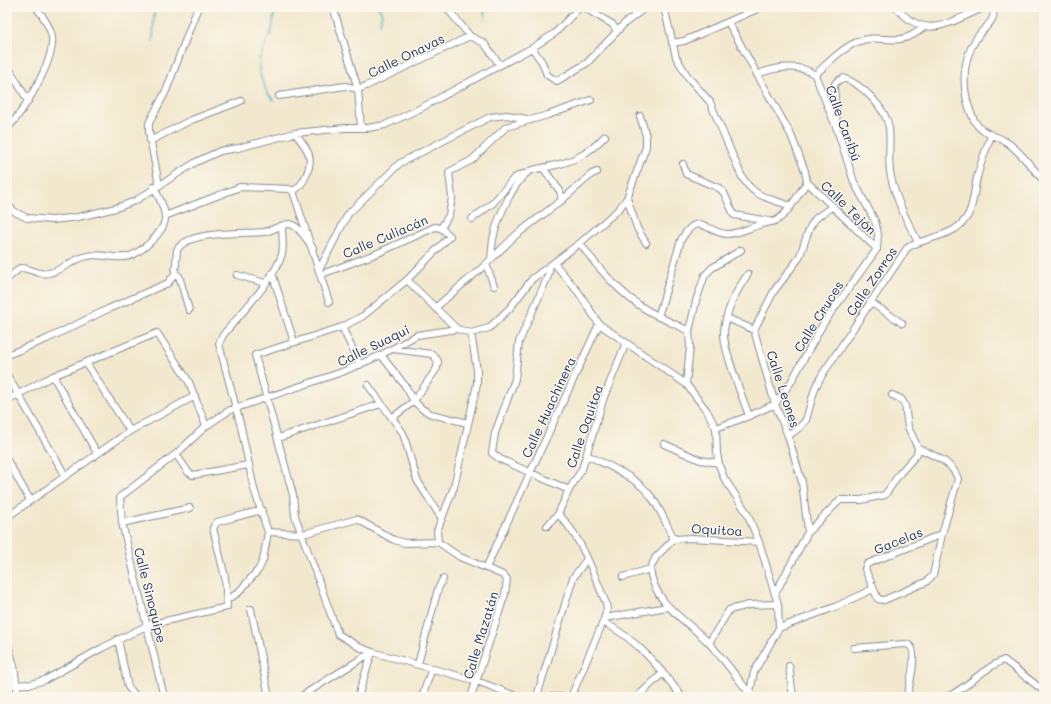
<svg xmlns="http://www.w3.org/2000/svg" width="1051" height="704" font-family="Mali,sans-serif">
  <rect width="100%" height="100%" fill="#fbf7ec"/>
  <filter id="ink" filterUnits="userSpaceOnUse"><feTurbulence type="fractalNoise" baseFrequency=".025" numOctaves="2"/><feDisplacementMap in="SourceGraphic" scale="8" xChannelSelector="R" yChannelSelector="G"/><feConvolveMatrix kernelMatrix="1 2 1 2 8 2 1 2 1" color-interpolation-filters="sRGB"/></filter>
  <filter id="wash" filterUnits="userSpaceOnUse"><feTurbulence type="fractalNoise" baseFrequency=".012" numOctaves="4" result="noise"/><feDisplacementMap in="SourceGraphic" scale="16" xChannelSelector="R" yChannelSelector="G"/><feGaussianBlur stdDeviation="0.9" result="paint"/><feColorMatrix in="noise" values="0 0 0 0 0 0 0 0 0 0 0 0 0 0 0 0 0 1.4 0 .05"/><feComposite in="paint" operator="in"/></filter>
  <g filter="url(#wash)">
    <rect width="100%" height="100%" fill="#f2e8ce"/>
    <g fill="none" stroke-linecap="round" stroke-linejoin="round">
      <path stroke="#42b1bd" stroke-width="1.5" d="M378,7L382,13L380,23
        M484,7L485,19
        M153,41L154,13L153,7
        M274,100L267,93L259,72V60L272,30L275,7"/>
    </g>
  </g>
  <g filter="url(#ink)">
    <g fill="none" stroke-linecap="round" stroke-linejoin="round">
      <g stroke="#868c96" stroke-width="8">
        <path id="minor" d="M333,7L358,89L361,128
          M446,7L470,36L484,43L500,65
          M583,7L612,24L617,31
          M664,7L676,57L688,77L710,102L741,175C754,198 767,197 790,206
          M896,7C927,44 951,20 986,7
          M991,7C1000,20 982,28 976,39C960,63 962,95 974,120C980,133 992,134 1003,140C1015,145 1034,170 1044,181
          M728,22L791,135L805,171L807,182
          M672,43L684,41L762,7
          M532,48L542,62L547,75L557,81L587,63L625,23L646,7
          M7,65L28,101
          M757,75C772,67 801,63 815,75
          M279,96L345,86L358,89L366,86L470,36
          M837,127L834,86L836,82L843,78C862,84 886,108 889,128C891,144 887,161 891,177C896,200 907,221 918,242
          M7,129C23,112 55,61 52,37C50,26 43,16 36,7
          M150,141L189,121L241,101
          M683,164L686,174L719,188L724,193L734,215L769,221
          M543,168L560,191L562,200
          M807,182L877,249
          M159,185L149,132V123L166,91L198,7
          M293,191C304,186 312,166 309,155C307,147 300,140 295,133
          M627,198L637,228L646,243
          M7,204L15,212L27,218L53,220L78,217L116,208L135,201L196,162L220,151L238,148L295,133L345,128H368L385,125L419,109L532,48L555,33L580,7
          M165,216L240,187L289,189L293,191L329,302
          M472,219L493,203L514,178L523,174
          M441,228L449,215L452,198L449,172L472,160L506,127L548,115L591,100
          M580,243C596,266 622,296 647,310C660,318 675,324 689,331
          M741,250L712,268L705,275L696,301L689,331L690,347L686,384L707,411L716,428L717,453L719,465L724,478L747,513L759,542L778,604L779,628L754,672L749,697
          M491,259C492,251 492,242 494,235C498,218 515,177 532,170C539,168 548,167 556,165C577,160 590,152 605,136
          M486,264L494,286
          M550,266L548,276L519,342L515,379L495,433L492,453L500,459L569,490
          M320,268L348,214L400,163L490,117L507,115L531,120
          M272,273L294,342
          M175,274L179,276L189,310
          M322,274L378,253L435,227L441,228L450,236L407,280L363,316L342,327L255,355L293,495L295,516L338,634L359,647L372,652L477,681L518,697
          M748,274C736,291 726,310 724,331C722,348 743,398 749,416
          M237,275L265,283
          M7,279L20,268C30,267 38,276 49,273C63,270 74,258 88,256C100,253 113,259 125,257C138,256 164,233 165,219C166,209 158,196 154,187
          M407,280L457,329
          M870,302L902,323
          M435,308L484,266L516,235L562,200L592,174L597,172
          M658,317L681,240C699,209 706,233 727,234C739,234 748,228 759,225C764,223 772,223 777,220C790,212 798,194 807,182
          M727,318L754,330
          M599,324L686,384
          M342,327L360,365
          M626,343L604,397L582,469L569,490L558,514C582,537 593,573 606,603L607,610L603,622C637,639 659,667 682,697
          M7,355L47,339L108,309L168,283L175,274L177,250C188,230 243,234 264,232C272,231 283,223 290,224C300,226 307,241 313,248
          M381,355L406,387L414,401L422,409L431,414L468,423
          M86,363L130,431
          M7,375L65,475
          M53,376L97,453
          M368,385L403,433L417,480L442,519
          M7,400L53,376L157,333L189,382L206,426
          M392,418L414,401L437,368L438,361L432,354L393,349
          M716,428L749,416L775,404L791,382L823,324L877,249L878,234L875,221L854,182L837,129L815,75C828,63 841,49 857,42C883,31 896,51 924,27
          M788,436L799,428L806,420L815,388L822,375L907,248C922,239 940,238 955,229C976,215 972,194 978,174C981,161 987,148 991,135
          M278,438L381,404
          M664,444L700,460L719,463
          M918,448C934,456 952,461 958,479L942,534L933,575L926,582L884,600L878,599L865,569L867,564L942,534
          M176,454L188,472L193,475L248,465
          M587,455C608,466 638,477 652,498C661,510 667,526 674,539
          M7,460L30,500
          M7,517L130,431L195,396
          M122,523L190,508
          M547,526L558,514
          M268,532L303,534L357,519L394,540L405,543L438,542L460,557L503,575L507,579L505,594L471,697
          M808,532L840,500H861L885,495L900,473L917,454L918,448L908,427L905,405L901,399L892,395
          M674,539L691,538L759,542
          M438,542L437,531L454,487L477,384V370L471,333
          M486,568L599,324L579,293L554,263
          M650,569C654,604 685,619 708,642C723,658 736,676 749,693
          M623,577L650,569L656,557L674,539
          M775,594L808,532L802,482L788,436L775,404L754,330L774,291L799,258L810,227L816,218L833,206
          M228,599L238,593L259,569L263,560L268,532L254,489L241,427L219,344L223,335C240,314 275,279 282,254C284,246 282,235 282,226
          M251,609L269,697
          M605,618L667,607
          M779,628L835,607L873,589
          M118,639L128,687L137,697
          M7,641L14,666L18,697
          M709,643L729,610L749,605L778,604
          M854,648L904,644C906,644 908,644 910,646C918,652 909,687 907,697
          M418,664L438,589L443,579
          M789,666L793,697
          M7,685L31,684L45,680L102,648L148,625L227,607L225,577L213,528L217,522L262,510
          M537,696L573,578L586,560
          M164,697L122,523L120,497L176,454L206,426L230,410L342,372L381,355L417,335L457,329L471,333L489,328L510,308L532,279L580,243L619,209L627,198L646,147V136L640,116
          M300,697L372,652
          M358,697L372,652
          M422,697L432,668
          M533,697H562
          M571,697L603,622
          M637,697L663,673
          M947,697C968,688 982,668 1004,660L1044,691"/>
      </g>
      <use href="#minor" stroke="#fff" stroke-width="6"/>
    </g>
  </g>
  <g text-anchor="middle" dominant-baseline="central" stroke-width="3" stroke-linejoin="round" paint-order="stroke">
    <g font-size="13" fill="#1b2f5e" stroke="#fbf7ec">
      <text transform="translate(406 55) rotate(-26)">Calle Onavas</text>
      <text transform="translate(844 123) rotate(70)">Calle Caribú</text>
      <text transform="translate(849 207) rotate(44)">Calle Tejón</text>
      <text transform="translate(385 236) rotate(-23)">Calle Culiacán</text>
      <text transform="translate(871 281) rotate(-56)">Calle Zorros</text>
      <text transform="translate(818 316) rotate(-58)">Calle Cruces</text>
      <text transform="translate(373 345) rotate(-26)">Calle Suaqui</text>
      <text transform="translate(784 389) rotate(72)">Calle Leones</text>
      <text transform="translate(548 407) rotate(-65)">Calle Huachinera</text>
      <text transform="translate(584 426) rotate(-71)">Calle Oquitoa</text>
      <text transform="translate(717 529) rotate(3)">Oquitoa</text>
      <text transform="translate(898 540) rotate(-22)">Gacelas</text>
      <text transform="translate(151 595) rotate(76)">Calle Sinoquipe</text>
      <text transform="translate(480 635) rotate(-73)">Calle Mazatán</text>
    </g>
  </g>
  <rect width="1051" height="704" fill="none" stroke="#fbf7ec" stroke-width="24"/>
</svg>
